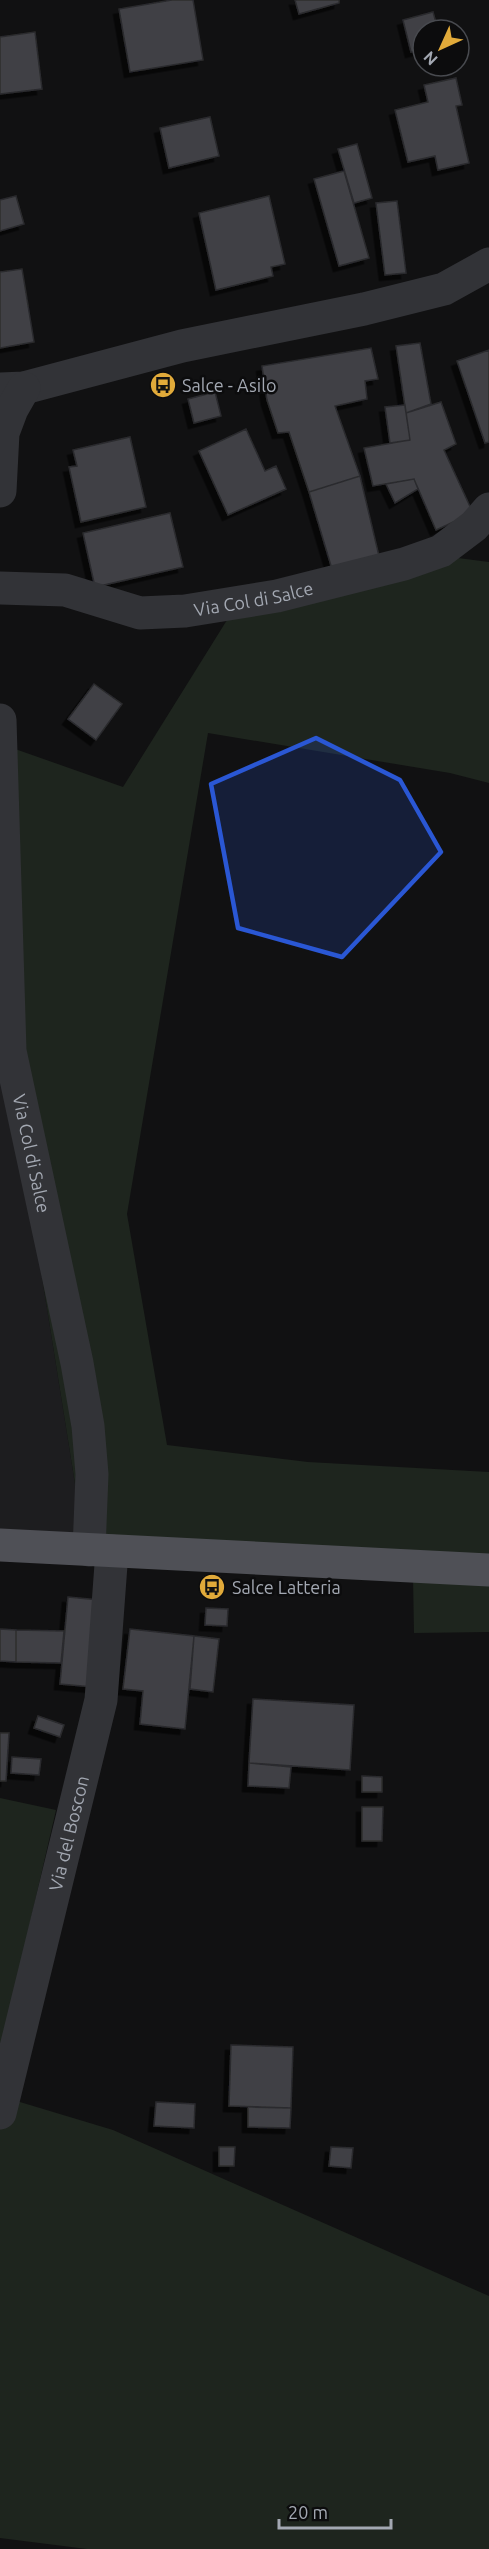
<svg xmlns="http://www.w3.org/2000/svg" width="489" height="2549" font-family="Ubuntu,sans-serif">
  <defs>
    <filter id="shadow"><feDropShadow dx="-5.5" dy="5.5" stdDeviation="0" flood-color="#0009"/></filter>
  </defs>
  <rect width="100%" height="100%" fill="#111112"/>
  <path fill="#1d1d1f" d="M0,1014L84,1540L0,1537Z"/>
  <path fill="#1e251e" d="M458,558L489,562V783L450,773L208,733L127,1214L167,1445L308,1462L489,1472V1632L414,1633L413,1576L84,1540L0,1014L1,744L123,787L232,612Z
    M0,1798L56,1810L0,2053Z
    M0,2096L113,2130L489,2296V2549H87L0,2538Z"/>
  <path fill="#404145" stroke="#2b2b2e" stroke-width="1.5" filter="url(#shadow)" d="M172,0H193L203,60L130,72L119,9Z
    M295,0H339V3L299,14Z
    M433,12L438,30H423V49L411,52L403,20Z
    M35,32L42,89L0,94V37Z
    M456,78L462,105L456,106L469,163L438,170L435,156L408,162L395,110L428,102L424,85Z
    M210,117L219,156L169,168L160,128Z
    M357,144L372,198L354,203L338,149Z
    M344,171L369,258L339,266L314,179Z
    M16,196L24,224L0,231V200Z
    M269,196L285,264L271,267L273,276L216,290L199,213Z
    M397,201L406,273L385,275L376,203Z
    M22,269L34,342L0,348V272Z
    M420,343L431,404L406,413L396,346Z
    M371,348L378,379L365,381L367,399L335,406L360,476L309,492L289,432L278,433L267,400L262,366Z
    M489,350V442L485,443L457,361Z
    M215,392L221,416L194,423L188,399Z
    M441,402L456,444L444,450L473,513L436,530L414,479L373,486L364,448L410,440L406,413Z
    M405,405L410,440L390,443L385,407Z
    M246,429L265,471L276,466L286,489L228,515L199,451Z
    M130,437L146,507L81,522L69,467L77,466L73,450Z
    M360,476L379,556L332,569L309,492Z
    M414,479L418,489L395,503L386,484Z
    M170,513L183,567L95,587L83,533Z
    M94,684L122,704L96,740L68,719Z
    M68,1597L99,1600L93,1687L60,1684Z
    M206,1608L228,1609L227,1626L205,1625Z
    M0,1629L16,1630V1662L0,1661Z
    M130,1629L194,1636L185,1729L140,1724L143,1691L123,1689Z
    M16,1630L64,1631L61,1663L16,1662Z
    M194,1636L219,1639L213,1692L190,1689Z
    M253,1699L354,1705L350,1770L249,1763Z
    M38,1716L64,1725L60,1737L34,1728Z
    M0,1733H9L6,1781H0Z
    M12,1757L41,1759L39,1775L11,1773Z
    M249,1763L291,1767L289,1788L248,1786Z
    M362,1776L382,1777V1792H362Z
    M362,1807H383L382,1841H362Z
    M231,2045L293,2047L291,2108L229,2106Z
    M156,2102L195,2104L194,2128L154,2126Z
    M248,2107L291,2108L290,2128L248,2127Z
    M219,2147H235L234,2166H219Z
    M331,2147L353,2148L351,2168L329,2166Z"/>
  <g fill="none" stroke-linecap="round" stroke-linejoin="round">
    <g stroke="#323337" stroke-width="33">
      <path d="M0,389L24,388L182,346L364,309L444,289L489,264"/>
      <path d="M0,491L3,433L12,409L24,388"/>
      <path id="s1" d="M0,588L65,590L140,613L185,611L277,596L404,564L441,551L474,526L489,509"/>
      <path id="s2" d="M0,720L10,1051L77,1363L88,1426L92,1474L89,1550"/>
      <path id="s3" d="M0,2113L101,1700L112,1551"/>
    </g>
    <path stroke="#4f5056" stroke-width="33" d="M0,1545L489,1570"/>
  </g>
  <path fill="#2a57d4" fill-opacity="0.2" stroke="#2a57d4" stroke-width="4.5" stroke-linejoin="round" d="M316,738L400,780L441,852L342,957L238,928L211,784Z"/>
  <defs>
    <g id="bus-disc" transform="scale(1.35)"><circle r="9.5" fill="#e1aa3a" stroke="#0c0c0d"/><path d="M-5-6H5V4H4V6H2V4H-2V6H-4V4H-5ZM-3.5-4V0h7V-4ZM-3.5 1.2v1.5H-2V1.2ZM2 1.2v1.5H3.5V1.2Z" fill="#111"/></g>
  </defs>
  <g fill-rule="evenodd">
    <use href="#bus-disc" x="163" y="385"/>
    <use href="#bus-disc" x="212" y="1587"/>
  </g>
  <g text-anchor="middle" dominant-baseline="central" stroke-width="5" stroke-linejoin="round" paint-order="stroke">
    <g font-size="18" fill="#a3a8b2" stroke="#0c0c0d" text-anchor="start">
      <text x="182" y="385">Salce - Asilo</text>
      <text x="232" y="1587">Salce Latteria</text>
    </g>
    <g font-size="18" fill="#a3a8b2" stroke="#0c0c0d">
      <text stroke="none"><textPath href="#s1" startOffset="258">Via Col di Salce</textPath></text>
      <text stroke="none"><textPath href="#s2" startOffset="436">Via Col di Salce</textPath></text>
      <text stroke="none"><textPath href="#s3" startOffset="288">Via del Boscon</textPath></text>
    </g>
  </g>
  <g transform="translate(441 48) rotate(225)"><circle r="28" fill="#0c0c0d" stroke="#484a4f" stroke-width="1.5"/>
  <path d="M0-4.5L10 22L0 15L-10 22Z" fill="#e1aa3a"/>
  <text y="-9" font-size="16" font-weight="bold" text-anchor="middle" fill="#a3a8b2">N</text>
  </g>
  <path d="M279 2519v9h112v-9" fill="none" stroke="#a3a8b2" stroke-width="3"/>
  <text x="288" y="2519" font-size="18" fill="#a3a8b2" stroke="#0c0c0d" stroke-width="4.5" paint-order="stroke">20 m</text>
</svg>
